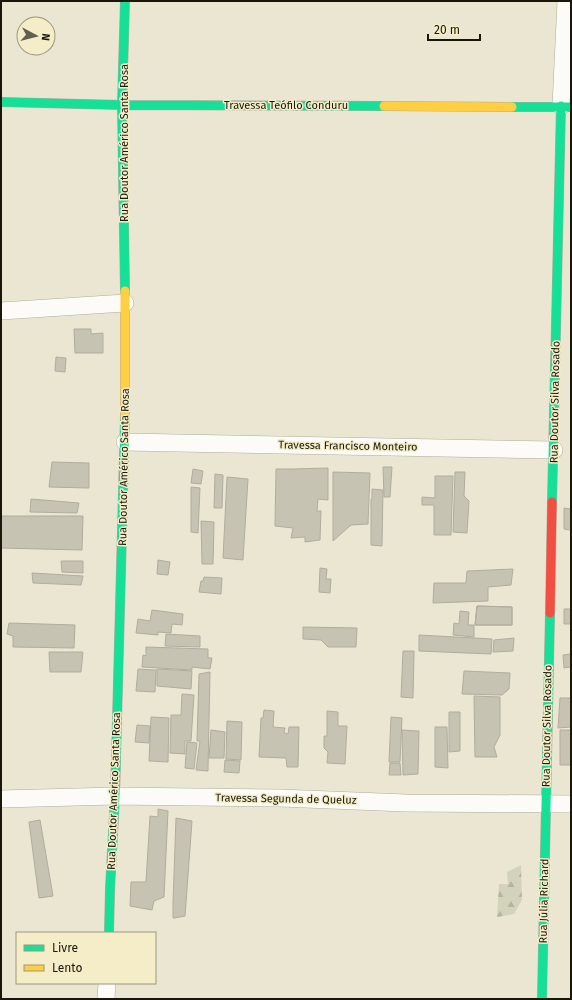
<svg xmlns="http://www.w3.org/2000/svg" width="572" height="1000" font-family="'Fira Sans',sans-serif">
  <defs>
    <pattern id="forest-firs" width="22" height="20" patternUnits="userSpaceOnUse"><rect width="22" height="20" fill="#d3d3bc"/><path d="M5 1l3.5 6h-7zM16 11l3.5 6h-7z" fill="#b5b4a0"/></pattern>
  </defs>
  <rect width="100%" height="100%" fill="#eae6d2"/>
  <path fill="url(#forest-firs)" d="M521,865L522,900L514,914L497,917L499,884H508L507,872Z"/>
  <path fill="#c6c3b3" stroke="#b1ad9e" d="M74,329H91V334L103,333V353H75Z
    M56,357L66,358L65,372L55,371Z
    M52,462L89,463V488L49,487Z
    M383,467H392L390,497H384Z
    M328,468V500L318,499L317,511H321L320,540L305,542V537L291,538L293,528L275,526L276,469H293Z
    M193,469L203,471L201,484L191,483Z
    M333,472L370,473L368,524L351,525L333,541Z
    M455,472H465L464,496L469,501L467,533L453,532Z
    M215,474L223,475L222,508H214Z
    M435,476H453L451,535H434V505H422V497L435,498Z
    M227,477L248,479L243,560L223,558Z
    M191,487L200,488L198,533L191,532Z
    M372,489L383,490L382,546L371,545V499H372Z
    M31,499L79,503L77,513L30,512Z
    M564,508L571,509V530L564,529Z
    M1,516H83L82,550L1,548Z
    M201,521L214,522L213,564H202Z
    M158,560L170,562L168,575L157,574Z
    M61,561H83V573L62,572Z
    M320,568L327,569L326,579H331L330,593L319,592Z
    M513,569L511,585L488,587V601L433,603L434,583H466L467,571Z
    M32,573L83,576L81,585L33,583Z
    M204,577L222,578L221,594L199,592L201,581H203Z
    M477,606L512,607V625H475Z
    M477,606L512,607V625H475Z
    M564,609H571V624H564Z
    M152,610L183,614L182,625L172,624L171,633L158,632V635L136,633L138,619L150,621Z
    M460,611L469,612L468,625H474V637L453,635L454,623L459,624Z
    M9,623L75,625L74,648L13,647V636L7,634Z
    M303,627L357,628L356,647H328L321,640L303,639Z
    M166,634L200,636V647L165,646Z
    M419,635L492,639L491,654L419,651Z
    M514,638L513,651L493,652L494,640Z
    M146,647L208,649V658H212L210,669L192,667V670L142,667L143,655L146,656Z
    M403,651H414L413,698L401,697Z
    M49,652H83L81,672H50Z
    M571,654V667L564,668L563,655Z
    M138,669L156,670L155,692L136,691Z
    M157,669L192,671L191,689L157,686Z
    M464,671L510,673L509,689L502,695L462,694Z
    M210,672L208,771L196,770L200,741H197L199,674Z
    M182,694L194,695L191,741H185V754L170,753L171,715H181Z
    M474,696L500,697V735L494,747L497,757H475Z
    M560,698H571V727L558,728Z
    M264,710L274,711L273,727L285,728L284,733L288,734L289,727H299L298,767H287L286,758L259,757L261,718H263Z
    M327,711L338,712V726H347L345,764L327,763L328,752L324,748V736H327Z
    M449,712H460V751L449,752Z
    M151,717L169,718L168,762L149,761Z
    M391,717L402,718L400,762H389Z
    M227,721L242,722L241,760L226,759Z
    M137,725L150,726L149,743L135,742Z
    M435,727H447L448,768L435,767Z
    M211,730L225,732L224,758H209Z
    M402,730L419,731L418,774L403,775Z
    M560,730H571V765H560Z
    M187,742L197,743L194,769L185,768Z
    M225,760L240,761L239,773L224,772Z
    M390,763H400L401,775H389Z
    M158,809L168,811L164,897L154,901L152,910L130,906L131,882H146L150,816L158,817Z
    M176,818L192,821L185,916L175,918H173V903Z
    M40,820L53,896L39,898L29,822Z"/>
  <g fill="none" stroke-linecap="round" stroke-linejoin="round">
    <g stroke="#b0ac9d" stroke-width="18">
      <path id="street" d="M561,106L566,1
        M1,311L125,303
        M125,442L554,450
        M1,799L115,796L280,798L406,803L571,804
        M106,999L107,983"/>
    </g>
    <g stroke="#b0ac9d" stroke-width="10">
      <path id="fast" d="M1,102L122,105L384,106
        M512,107H571
        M125,291L122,105L125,1
        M552,502L561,106
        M109,933L110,889L115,796L125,418
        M542,999L550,613"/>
    </g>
    <g stroke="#b0ac9d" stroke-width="10">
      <path id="slow" d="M384,106L512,107
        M125,291V418"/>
    </g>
    <g stroke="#b0ac9d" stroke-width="10">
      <path id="jam" d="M550,613L552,502"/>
    </g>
    <use href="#street" stroke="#fcfbf8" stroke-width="17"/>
    <use href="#fast" stroke="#16e098" stroke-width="9"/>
    <use href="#slow" stroke="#ffcf43" stroke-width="9"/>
    <use href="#jam" stroke="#f24e42" stroke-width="9"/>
  </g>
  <g text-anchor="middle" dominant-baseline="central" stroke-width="3" stroke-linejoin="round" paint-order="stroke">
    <g font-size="11" fill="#191709" stroke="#f4edc8">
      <text x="286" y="105">Travessa Teófilo Conduru</text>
      <text transform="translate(124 143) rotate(-90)">Rua Doutor Américo Santa Rosa</text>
      <text transform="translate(555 402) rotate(-89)">Rua Doutor Silva Rosado</text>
      <text transform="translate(348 446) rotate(1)">Travessa Francisco Monteiro</text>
      <text transform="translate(124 467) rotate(-89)">Rua Doutor Américo Santa Rosa</text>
      <text transform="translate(547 726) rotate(-89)">Rua Doutor Silva Rosado</text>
      <text transform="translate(114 791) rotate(-88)">Rua Doutor Américo Santa Rosa</text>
      <text transform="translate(286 799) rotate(1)">Travessa Segunda de Queluz</text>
      <text transform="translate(544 901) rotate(-89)">Rua Júlia Richard</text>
    </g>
  </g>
  <rect width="572" height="1000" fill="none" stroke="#191709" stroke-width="4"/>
  <rect x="16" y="932" width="140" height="52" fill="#f4edc8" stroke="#9c977c"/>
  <rect x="24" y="945" width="20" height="6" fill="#16e098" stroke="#9c977c"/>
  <text x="52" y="952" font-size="12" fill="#191709">Livre</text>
  <rect x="24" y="965" width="20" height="6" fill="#ffcf43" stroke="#9c977c"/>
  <text x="52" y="972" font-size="12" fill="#191709">Lento</text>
  <g transform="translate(36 36) rotate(97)"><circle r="19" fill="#f4edc8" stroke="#9c977c"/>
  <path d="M0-3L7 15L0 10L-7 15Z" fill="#625f4f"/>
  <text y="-6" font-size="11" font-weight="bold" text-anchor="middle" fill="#191709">N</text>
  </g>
  <path d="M428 34v6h52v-6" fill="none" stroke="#191709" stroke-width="2"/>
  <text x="434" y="34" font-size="12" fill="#191709" stroke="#f4edc8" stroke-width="3" paint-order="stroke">20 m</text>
</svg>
